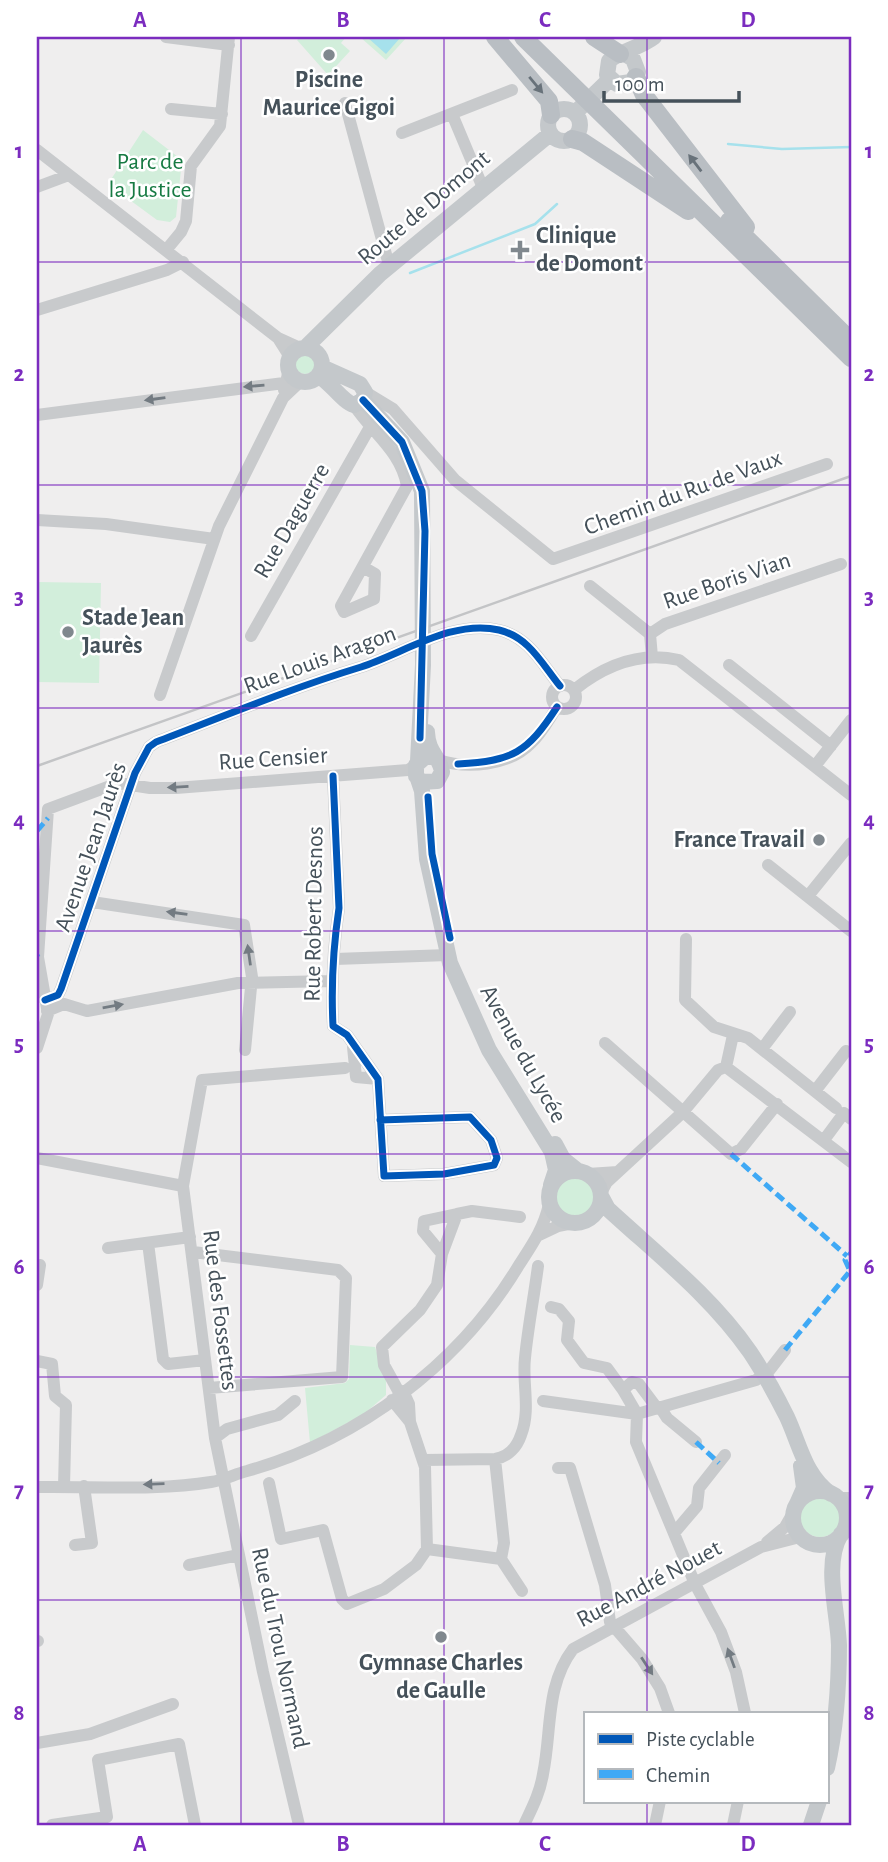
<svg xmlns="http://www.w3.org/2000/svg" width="888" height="1862" font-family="'Alegreya Sans',sans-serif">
  <rect width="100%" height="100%" fill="#efeeee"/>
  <path fill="#d2eedb" d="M300,37H346L341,43L350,51L328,75L297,40Z
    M360,37H407L386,60Z
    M143,130L182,160L176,217L170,222L157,220L108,184Z
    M295 364a10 10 0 1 1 20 0a10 10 0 1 1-20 0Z
    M37,582L101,583L99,683L37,682Z
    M554 1197a20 20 0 1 1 40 0a20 20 0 1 1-40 0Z
    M350,1345L375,1347L386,1380V1395L364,1414L310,1443L305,1388L345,1383L349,1379Z
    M800 1517a20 20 0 1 1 40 0a20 20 0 1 1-40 0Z"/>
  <path fill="#a6e1ec" d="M367,37H399L400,38L386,54Z"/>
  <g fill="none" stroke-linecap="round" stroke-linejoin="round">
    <path stroke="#a6e1ec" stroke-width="2.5" d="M728,144L782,149L851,147
      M410,273L535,224L557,204"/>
    <path stroke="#c8cacc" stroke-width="12" d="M166,37L229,45
      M345,103L387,258L392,264
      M171,109L222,114
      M452,114L483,188
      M402,133L512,90
      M37,150L278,338L300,348
      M37,187L69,175
      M167,249L181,232L186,221L191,166L220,126L229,37
      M37,310L167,270L183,262
      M278,338L290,357
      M284,390L289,370
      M365,392L393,409L455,480L553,559L827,464
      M354,405C372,433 401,451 407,486L341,606L344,612L374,599L375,574L363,567
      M37,415L284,383
      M37,520L106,524L214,539
      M590,586L650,634
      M251,636L370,427
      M652,657L650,634L665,624L841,564
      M729,665L831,746
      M552 697a12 12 0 1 1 24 0a12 12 0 1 1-24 0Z
      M574,690C604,666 640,651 679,660L851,795
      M160,695L219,526L283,398L301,381
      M438,760C467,769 509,766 531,743C542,733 549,719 557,707
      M815,766L851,720
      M333,776L339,908C333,948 331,986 333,1026L347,1035L378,1079L384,1176L444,1174L494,1165L497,1158L491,1140L470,1117L380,1120
      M768,865L851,931
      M808,896L851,843
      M92,902L244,925L252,977L245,1050
      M686,939L685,1000L714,1027L748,1038L836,1108
      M335,959L448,955
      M45,1000L58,995L61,989L135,773L149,747L156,742C224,716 292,688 361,667C404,653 453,619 499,630C529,637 542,664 560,686
      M47,1011L64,1004L87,1011L238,983L330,981
      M605,1043L731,1154L741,1149L777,1104
      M353,1047L356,1077L378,1079
      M37,1048L48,1014L38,957L48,809L118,783L150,788H176L408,770L416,765
      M762,1049L790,1012
      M726,1067L851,1162
      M815,1091L846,1051
      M824,1140L844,1113L851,1119
      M37,1158L183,1186
      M588,1174L618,1172
      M601,1193L607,1182L683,1112L718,1070L726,1067L733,1035
      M539,1235L558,1226L573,1223
      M148,1243L163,1359L168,1364L205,1360
      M108,1248L190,1237
      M193,1252L338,1270L346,1278L342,1377L209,1388
      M442,1254L423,1231L424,1221L457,1214
      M37,1285L40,1265
      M551,1307L559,1309L569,1321L567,1340L584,1363L607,1368L623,1390
      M37,1361L52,1364L55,1396L66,1405L64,1487
      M400,1394L384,1365L382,1347L420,1310L437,1285L442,1254L457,1214L472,1211L520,1217
      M392,1400L410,1422L409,1404L403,1391
      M295,1401L278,1415L227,1429L215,1438L263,1672L299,1825
      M543,1401L637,1414L756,1380L768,1372L785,1350
      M660,1407L667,1418L696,1442
      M637,1414L636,1442L695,1584L721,1632L736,1672L745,1713
      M637,1414L623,1390L632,1382L639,1384L657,1408
      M215,1438L183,1186L202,1080L345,1068
      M495,1459L504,1543L501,1559
      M424,1460L495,1459C508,1457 517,1447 521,1435C531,1410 522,1383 525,1358C528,1327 534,1297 538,1266
      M558,1468H570L605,1585L610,1622L642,1659L660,1688L669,1713
      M269,1483L281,1539L323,1530L342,1599L347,1604L384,1589L416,1565L427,1549L425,1467L410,1422
      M37,1487C92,1486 158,1491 211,1482C224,1480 235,1474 247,1471C358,1440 459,1365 519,1265C532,1245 544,1228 549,1204
      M837,1498H851
      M845,1527L851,1513
      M674,1533L697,1506L699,1488L725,1455
      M767,1542L785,1527L793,1513
      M75,1545L92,1543L84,1486
      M427,1549L501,1559
      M501,1559L522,1591
      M189,1565L239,1555
      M37,1641H38
      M37,1743L90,1734L173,1704
      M52,1825L107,1817L98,1760L179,1744L195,1825
      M524,1825C532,1808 540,1793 543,1774C552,1731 545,1686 573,1649L761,1547L800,1537
      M655,1825L660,1801
      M733,1825L738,1801"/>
    <path stroke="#c4c8cb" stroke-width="16" d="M625,54L633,59L638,72L631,82L617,84L607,75L609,61C616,53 640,48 654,37
      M579,109L610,79
      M548 125a16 16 0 1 1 32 0a16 16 0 1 1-32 0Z
      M288 365a17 17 0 1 1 34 0a17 17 0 1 1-34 0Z
      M305,348L380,274L550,134
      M322,367L360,384L365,392L363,400
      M319,376C331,383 343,402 354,405L363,400
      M363,400L402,442L422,491L423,665L418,761
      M427,732C428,754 440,756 442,772L437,781L421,782L416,776V765L425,757H434
      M418,779L422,791L427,859L450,963L489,1050L552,1152L556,1170L551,1185
      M555,1144L563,1159L578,1171
      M549 1197a26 26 0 1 1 52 0a26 26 0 1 1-52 0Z
      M601,1196L608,1209C658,1255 711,1296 750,1352C764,1373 776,1395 787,1417C800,1445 805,1476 831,1494
      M793 1518a27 27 0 1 1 54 0a27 27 0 1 1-54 0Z
      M797,1504L804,1488L801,1466
      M827,1768C836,1728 839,1686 839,1645C838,1613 823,1563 841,1534
      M811,1825L819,1801"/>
    <path stroke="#b9bec3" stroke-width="18" d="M495,37L549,101L551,115
      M523,37L851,358
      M594,37L620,54
      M636,77L644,95L746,227
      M572,139L583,142L688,211
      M729,221L851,341"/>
    <path stroke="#c3c4c6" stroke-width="2.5" d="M37,766L851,476"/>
    <path stroke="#3fa9f5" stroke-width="5" stroke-dasharray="10 5" stroke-linecap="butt" d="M37,831L48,818
      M37,955L38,957
      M731,1154L847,1256
      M785,1350L850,1271L845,1260L851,1253
      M696,1442L719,1463"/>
    <g stroke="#fff" stroke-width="11">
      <path id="cycleway" d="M363,400L402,442L422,491L425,531L420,738
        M458,764C513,761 527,753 557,707
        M333,776L339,908C333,948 331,986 333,1026L347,1035L378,1079L384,1176L444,1174L494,1165L497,1158L491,1140L470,1117L380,1120
        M428,797L432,854L450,938
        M45,1000L58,995L61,989L135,773L149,747L156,742C224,716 292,688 361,667C404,653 453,619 499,630C529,637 542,664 560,686"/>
    </g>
    <use href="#cycleway" stroke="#0057b8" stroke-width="7"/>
  </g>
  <defs><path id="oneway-solid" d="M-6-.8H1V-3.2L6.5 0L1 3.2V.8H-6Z" transform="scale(1.75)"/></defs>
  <g fill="#68727a">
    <use href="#oneway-solid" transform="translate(536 85) rotate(50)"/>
    <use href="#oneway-solid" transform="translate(695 163) rotate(-127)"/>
  </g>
  <g fill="#737b82">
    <use href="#oneway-solid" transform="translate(254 386) rotate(175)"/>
    <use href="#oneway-solid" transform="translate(155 399) rotate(172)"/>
    <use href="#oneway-solid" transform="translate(178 787) rotate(177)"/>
    <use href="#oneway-solid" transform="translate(177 913) rotate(-172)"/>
    <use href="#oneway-solid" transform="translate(249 955) rotate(-98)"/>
    <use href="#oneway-solid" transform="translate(113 1006) rotate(-10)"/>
    <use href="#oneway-solid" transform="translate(154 1484) rotate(178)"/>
    <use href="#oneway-solid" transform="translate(731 1658) rotate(-110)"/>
    <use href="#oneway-solid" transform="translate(647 1666) rotate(57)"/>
  </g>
  <path fill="none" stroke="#7b2cbf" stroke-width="2" stroke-opacity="0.55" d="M241,37V1825M444,37V1825M647,37V1713M37,262H851M37,485H851M37,708H851M37,931H851M37,1154H851M37,1377H851M37,1600H851M647,1801V1825"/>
  <g fill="#80888e" stroke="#fff" stroke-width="2.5">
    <circle cx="329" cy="55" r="7"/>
    <path d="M516.5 239.5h7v7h7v7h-7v7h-7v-7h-7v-7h7z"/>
    <circle cx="68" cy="632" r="7"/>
    <circle cx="819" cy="840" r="7"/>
    <circle cx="441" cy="1637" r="7"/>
  </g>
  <g text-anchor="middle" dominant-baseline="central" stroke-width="5" stroke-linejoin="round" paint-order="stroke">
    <g font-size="24" font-weight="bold" fill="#45515a" stroke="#fff">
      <text x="329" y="80">Piscine<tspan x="329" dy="28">Maurice Gigoi</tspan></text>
      <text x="536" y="236" text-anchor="start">Clinique<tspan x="536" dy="28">de Domont</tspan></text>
      <text x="82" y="618" text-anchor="start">Stade Jean<tspan x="82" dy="28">Jaurès</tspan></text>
      <text x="805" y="840" text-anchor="end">France Travail</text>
      <text x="441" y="1663">Gymnase Charles<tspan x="441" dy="28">de Gaulle</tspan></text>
    </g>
    <g font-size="24" fill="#177a43" stroke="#fff">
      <text x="150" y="162">Parc de<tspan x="150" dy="28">la Justice</tspan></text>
    </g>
    <g font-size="24" fill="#45515a" stroke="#fff">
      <text transform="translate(424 208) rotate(-40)">Route de Domont</text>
      <text transform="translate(683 493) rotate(-20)">Chemin du Ru de Vaux</text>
      <text transform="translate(292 521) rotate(-60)">Rue Daguerre</text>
      <text transform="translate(727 581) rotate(-19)">Rue Boris Vian</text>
      <text transform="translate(320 660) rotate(-20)">Rue Louis Aragon</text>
      <text transform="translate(273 759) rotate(-4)">Rue Censier</text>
      <text transform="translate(91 847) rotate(-71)">Avenue Jean Jaurès</text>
      <text transform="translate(314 914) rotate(-89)">Rue Robert Desnos</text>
      <text transform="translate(523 1054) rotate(61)">Avenue du Lycée</text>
      <text transform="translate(220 1310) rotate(83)">Rue des Fossettes</text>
      <text transform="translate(649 1584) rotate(-28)">Rue André Nouet</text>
      <text transform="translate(280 1648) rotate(78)">Rue du Trou Normand</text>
    </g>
  </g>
  <rect width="888" height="1862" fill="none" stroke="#ffffff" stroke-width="77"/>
  <rect x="584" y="1712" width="245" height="91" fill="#ffffff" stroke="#b5b9bd" stroke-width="2"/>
  <rect x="598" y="1734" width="35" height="10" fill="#0057b8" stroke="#b5b9bd" stroke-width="2"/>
  <text x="646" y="1746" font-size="21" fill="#45515a">Piste cyclable</text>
  <rect x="598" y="1769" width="35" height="10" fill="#3fa9f5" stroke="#b5b9bd" stroke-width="2"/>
  <text x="646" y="1782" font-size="21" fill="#45515a">Chemin</text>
  <path d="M604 91v10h135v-10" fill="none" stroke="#45515a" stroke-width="3.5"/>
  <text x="615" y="91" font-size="21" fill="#45515a" stroke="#ffffff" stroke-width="5" paint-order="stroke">100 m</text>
  <rect x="38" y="38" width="812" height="1786" fill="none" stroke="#7b2cbf" stroke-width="2.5"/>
  <g font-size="23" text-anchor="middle" font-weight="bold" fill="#7b2cbf">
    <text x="140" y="27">A</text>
    <text x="343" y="27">B</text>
    <text x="545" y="27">C</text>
    <text x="748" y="27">D</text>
    <text x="19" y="158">1</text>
    <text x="869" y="158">1</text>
    <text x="19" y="381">2</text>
    <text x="869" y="381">2</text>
    <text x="19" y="604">3</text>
    <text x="869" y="604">3</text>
    <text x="19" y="827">4</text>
    <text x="869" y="827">4</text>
    <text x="19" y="1051">5</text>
    <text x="869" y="1051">5</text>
    <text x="19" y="1274">6</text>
    <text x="869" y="1274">6</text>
    <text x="19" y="1497">7</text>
    <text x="869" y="1497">7</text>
    <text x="19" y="1720">8</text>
    <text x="869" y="1720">8</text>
    <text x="140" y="1851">A</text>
    <text x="343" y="1851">B</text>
    <text x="545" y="1851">C</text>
    <text x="748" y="1851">D</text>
  </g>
</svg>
